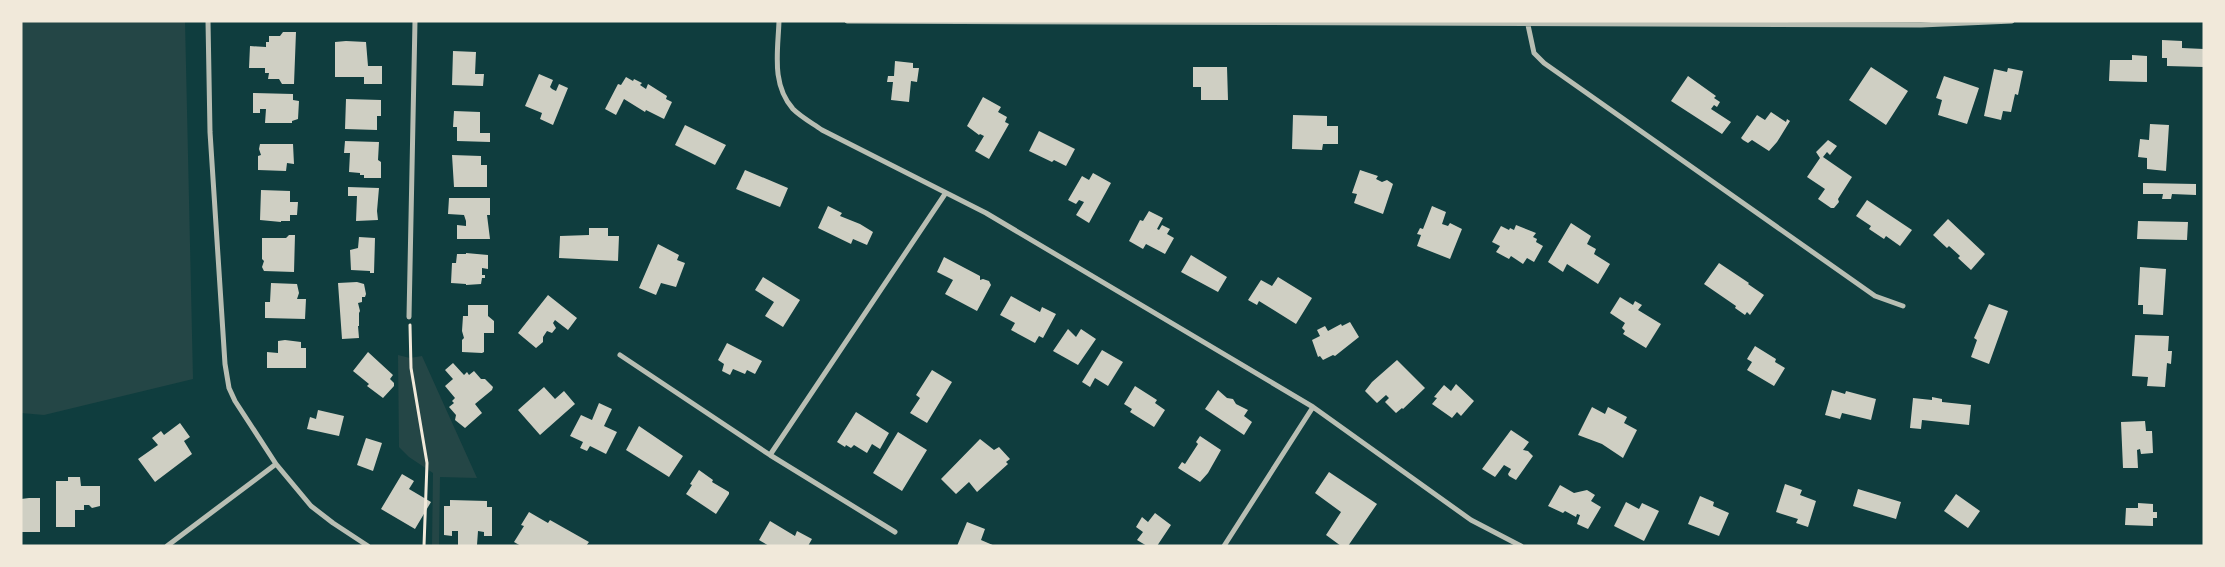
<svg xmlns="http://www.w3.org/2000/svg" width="2225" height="567" font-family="Figtree,sans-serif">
  <rect width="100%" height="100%" fill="#0f3d3e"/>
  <path fill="#244646" d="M21,21H185L193,379L44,415L21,413Z
    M398,355L410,358L422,356L477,478L440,477L439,546H432L433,473L409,457L399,447Z"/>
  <path fill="#cfcfc3" d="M283,32H296L294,84H282L279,79H268L269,73H265V68H249L250,46L266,47V42H269V36H280Z
    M2162,40L2182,41V48L2204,49V67L2167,66V58H2162Z
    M346,41L366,42L368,66H382V84H364V77H335V42Z
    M453,51L476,52L475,74H484L483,86L452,85Z
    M2132,55L2147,56V82L2109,81L2110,60H2132Z
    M895,61L913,63V68H919L917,82L911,81L909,102L891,100L893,82H887L888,76H894Z
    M1193,67H1227L1228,100H1201V87H1193Z
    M1871,67L1908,91L1886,125L1849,100Z
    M2008,68L2023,71L2018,95L2015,94L2011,112L2003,111L2001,120L1984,116L1994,69L2007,72Z
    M539,74L553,80L550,87L552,89L556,91L559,84L568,88L553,125L540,119L542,113L525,106Z
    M1688,76L1716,96L1714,98L1720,102L1717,107L1714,105L1711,109L1731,122L1722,134L1671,101Z
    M1944,76L1979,88L1967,124L1938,115L1942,100L1936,98Z
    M626,77L633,81L634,79L642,83L640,85L646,89L648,84L667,96L666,99L672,102L664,119L646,110L645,112L624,99L616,115L605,109L618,84L621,85Z
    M253,93L293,94V100L299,101L298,119L292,121V123H265L266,109H260V113H253Z
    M983,97L1001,107L998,112L1007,117L1005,122L1009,124L989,159L975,151L984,136L980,134L979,135L967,126Z
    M346,99L381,100V116H377V130L345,129Z
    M454,111L480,112V133H490V142L457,141V127H453Z
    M1771,112L1786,122L1787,119L1790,121L1777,142L1769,151L1752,140L1748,143L1743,140L1741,138L1757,115L1765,120Z
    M1293,115L1327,116V126H1338V144H1323L1322,150L1292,149Z
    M2150,124L2169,125L2166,171L2147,169V158L2138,157L2140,139L2149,140Z
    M685,125L726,145L715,165L675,145Z
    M1039,131L1075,149L1066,166L1054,160L1052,162L1029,151Z
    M1828,140L1837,146L1830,155L1827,152L1823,157L1852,177L1838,199L1839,202L1834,208H1831L1818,199L1825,189L1807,177L1820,158L1816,152Z
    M345,141L379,142L378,160L381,162V178H364V175H360V173L349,172L350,153H344Z
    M260,144H293L294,164L287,163L286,171L258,170V156L261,155L259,149Z
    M452,155L481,156V165H487V187H454Z
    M745,170L788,188L780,207L736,189Z
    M1360,170L1378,176L1376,179L1382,182L1387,180L1393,184L1383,214L1354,203L1357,194L1352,193Z
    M1093,173L1111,183L1089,223L1076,215L1084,202L1079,200L1076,204L1068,200L1082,176L1089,180Z
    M2143,183L2196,184V195L2172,194L2171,199H2162L2163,194H2143Z
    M348,187L379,188L377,211L378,220L356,221L357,196H348Z
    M261,190L290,191V202H298L297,215H290V221H281V222L260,220Z
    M449,198H490V215H487L490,239H457V225L466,226V221L464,215L448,214Z
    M1867,200L1912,230L1900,246L1886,236L1884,239L1869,229L1871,226L1856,216Z
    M828,206L842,213L840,216L860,224L873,232L867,245L853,239L851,244L818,228Z
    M1432,206L1446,212L1442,224L1448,226L1450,223L1462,229L1450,259L1417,246L1421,235L1417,234L1420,228L1423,229Z
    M1149,211L1163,218L1157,229L1159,230L1162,225L1170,229L1167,234L1174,238L1165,254L1146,244L1143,249L1129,241L1140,220L1143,221Z
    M1948,219L1985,254L1971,270L1958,258L1960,256L1949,246L1947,248L1933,235Z
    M2138,221L2188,222L2187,240L2137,239Z
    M1571,223L1591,236L1587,244L1596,249L1594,254L1610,264L1598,284L1567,264L1563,272L1548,262Z
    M1516,225L1536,233L1533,237L1537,239L1536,242L1543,246L1534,262L1527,258L1523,264L1511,256L1509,259L1496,252L1500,246L1492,242L1501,226L1509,230L1510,228L1514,230Z
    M589,228H608V236H619L618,261L559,258L560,236L589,235Z
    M289,235H295L294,272L264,271L262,267L264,261L262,259V238H286Z
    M359,237L375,238L374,273H370V271L351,270L350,250L358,248Z
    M658,244L679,255L677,260L685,263L676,287L661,283L656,295L639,288Z
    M466,253L488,255V269L482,268V275H485V278H482L481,284L466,285V284L451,283L452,263H456L457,254H466Z
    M1191,255L1227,277L1218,292L1181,272Z
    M944,257L980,276V280L983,279L989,281L991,285L977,311L945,294L953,280L937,272Z
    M1719,263L1749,283L1748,284L1764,295L1750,315L1747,312L1745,315L1735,308L1736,306L1704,284Z
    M2140,267L2166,269L2163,315L2143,314V305H2138Z
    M763,277L800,300L783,327L765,316L774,302L755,290Z
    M1278,277L1312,298L1296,324L1259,301L1257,305L1248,300L1261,280L1272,286Z
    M357,282L364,284L366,294L365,297H362V302L358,303L360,311L359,313V326H358L359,338L342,339L338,283Z
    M271,283L297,284L299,293L297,299H306L305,319L265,318V302H270Z
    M548,295L577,318L568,330L555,320L553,323L556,328L552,333L547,331L543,337V342L536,348L518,333Z
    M1011,296L1040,312L1042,307L1056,314L1043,338L1039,336L1035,343L1011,330L1015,323L1000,315Z
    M1620,297L1633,305L1635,301L1642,305L1638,310L1661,324L1646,348L1623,334L1625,331L1622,328L1625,323L1610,313Z
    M1989,304L2008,311L1989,364L1971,357L1977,340L1974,338Z
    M468,305H488V316L494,321V333H484V352L482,353L462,352V340L464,338L462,331L463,316H468Z
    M1350,322L1359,337L1335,356L1333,355L1323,360L1320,356L1318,357L1312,340L1320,336L1317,330L1325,326L1328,331L1341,324L1342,326Z
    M1068,329L1076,337L1081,329L1096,339L1078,365L1053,351Z
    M2135,335L2169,336L2168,351H2172L2171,364L2167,363L2165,387L2147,386L2148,377L2132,376Z
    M285,340L301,342V348H306V368H267V352L278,353V341Z
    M727,343L762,361L755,374L747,370L745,374L733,369L730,375L722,371L724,364L718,360Z
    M1755,346L1776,359L1775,362L1785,368L1774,386L1747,370L1752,362L1747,359Z
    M1102,350L1123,362L1108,386L1095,378L1090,387L1082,382Z
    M368,352L393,375L390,379L394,383V386L383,398L367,386L369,384L353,371Z
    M1397,360L1425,388L1403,409L1402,408L1396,413L1385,402L1389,398L1386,395L1377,403L1365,391L1372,382Z
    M453,363L464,375L467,372L469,375L474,371L481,379H485L493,387L492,390L475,404L482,413L465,428L455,420L456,415L449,407L454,403L452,401L455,398L445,386L453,379L445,370Z
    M932,370L952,382L927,423L910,413L920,398L916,395Z
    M1456,384L1474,401L1461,416L1457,412L1452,418L1432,404L1437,398L1434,397L1444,385L1451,391Z
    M1135,386L1157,400L1155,403L1165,410L1154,427L1130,412L1132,409L1124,404Z
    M544,387L555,399L564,391L575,404L540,435L518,410Z
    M1218,390L1227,398L1233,399L1236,404L1248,410L1244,416L1252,422L1244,435L1205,409Z
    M1832,390L1845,394L1846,391L1876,399L1871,420L1842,413L1840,419L1825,415Z
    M1932,397L1942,399V402L1971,405L1969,425L1922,420L1921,429L1910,428L1913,398L1932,400Z
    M599,403L612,409L604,426L617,432L606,454L590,446L587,451L580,448L583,442L570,436L581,415L592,420Z
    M1592,407L1605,414L1608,407L1627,417L1624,423L1637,430L1623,458L1602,444L1578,435Z
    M318,410L344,416L339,436L307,429L310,417L316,419Z
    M856,412L889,433L880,449L872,444L867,453L854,445L851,448L846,445L845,447L837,442Z
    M2145,421L2146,431H2152L2153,453L2141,454L2140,449L2137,450L2138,468H2123L2121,422Z
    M180,423L190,437L184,441L192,454L155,482L138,459L158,445L152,438L161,431L164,435Z
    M639,426L683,456L669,477L626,450Z
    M1511,430L1529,442L1523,450L1528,451L1533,456L1516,480L1509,476L1508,474L1511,469L1504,465L1495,477L1482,469Z
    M898,432L927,450L902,491L873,473Z
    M1200,436L1221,450L1208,473L1200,482L1178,468L1182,462L1185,464L1198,444L1196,442Z
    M366,438L382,443L373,471L357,465Z
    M980,439L994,450L999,447L1010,459L1006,462L1008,464L977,492L969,482L956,494L941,479Z
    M699,470L713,480L712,482L729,492V494L716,514L686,494L692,485L690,484Z
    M1329,472L1377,504L1348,546H1341L1326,535L1341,512L1315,493Z
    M402,474L414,481L409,489L431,502L415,529L381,509Z
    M68,477H80L81,486H100V506L92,508L89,505H84V510H75V527H56V481H68Z
    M1785,484L1802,490L1800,495L1816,501L1808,527L1796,523L1798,519L1776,512Z
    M1560,485L1574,493L1587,490L1595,495L1591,501L1601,507L1588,529L1577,524L1580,515L1577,514L1576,517L1565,511L1563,513L1548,506Z
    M1858,489L1901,502L1896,519L1853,506Z
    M1956,494L1980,511L1968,528L1944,511Z
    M1700,496L1714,502L1713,506L1729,513L1719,536L1688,524Z
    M29,498H40V532H21V499Z
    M450,500L487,501V507H492V536H484V532L478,531L477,545H458V531H452V536L444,535V506H450Z
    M1626,502L1639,509L1642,503L1659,511L1644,541L1614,526Z
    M2138,503L2153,504V512H2157V518H2153V526L2125,525L2126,508H2138Z
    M529,512L548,523L550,520L589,542L586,546H521L514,542L524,526L521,525Z
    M1155,513L1171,525L1157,546H1147L1137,540L1143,532L1136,527L1142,517L1148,522Z
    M770,521L795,536L797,531L812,539L808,546H769L759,540Z
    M967,522L985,529L981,540L995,546H957Z"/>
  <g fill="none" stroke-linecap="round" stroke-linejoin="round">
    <path stroke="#f1e9da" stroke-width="3" d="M410,325L411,368L427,463L424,546"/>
    <path stroke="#b8beb3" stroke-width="5" d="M208,21L210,132L225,364L229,388L235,401L276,464L311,506L333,523L368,546
      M779,21C778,51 771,84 793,109C801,117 812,123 822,130L986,213L1313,407L1471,520L1521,546
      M847,21L1921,25L2012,21
      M1528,25L1534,53L1544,63L1875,296L1903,306
      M409,317L415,21
      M620,355L770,455L895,532
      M770,455L945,194
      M167,546L276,464
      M1224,546L1313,407"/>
  </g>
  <rect width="2225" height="567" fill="none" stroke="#f1e9da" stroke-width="45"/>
</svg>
